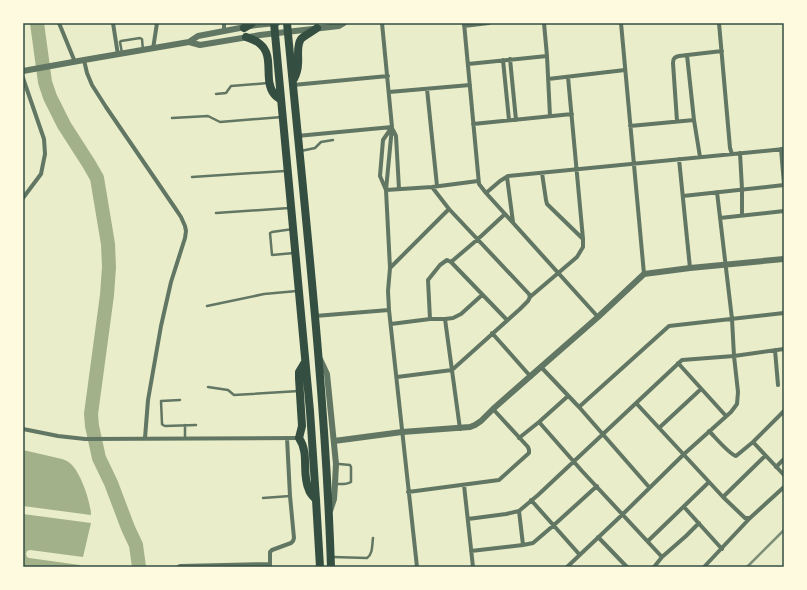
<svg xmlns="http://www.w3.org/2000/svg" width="807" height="590" font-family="'Work Sans',sans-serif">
  <rect width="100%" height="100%" fill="#e9edc9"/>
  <path fill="#a3b18a" d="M23,450L62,459C66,460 69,462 72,465C81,474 91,503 91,515L23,506Z
    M23,514L91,523L83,557L30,550L27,551L26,554L27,557L29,558L80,565V567H23Z"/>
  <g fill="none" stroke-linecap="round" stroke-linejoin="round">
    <path stroke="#a3b18a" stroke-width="14" d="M37,23L45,82L50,97L64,125L89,164L97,178L108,244L109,267L107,295L91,414L92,426L99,458L111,483L128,528L136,545L139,567"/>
    <path stroke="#617663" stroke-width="2.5" d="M122,53L120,42L121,41L140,38L142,39L143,50
      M216,94L226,93L231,86L268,83
      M172,118L208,116L220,122L282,117
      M301,151L315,148L321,142L333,140
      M192,177L285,171
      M216,213L289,208
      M293,229L272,232L270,233L272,255L294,253
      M207,306L264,294L297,291
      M208,387L228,390L234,395L299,391
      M180,400L161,401L162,424L163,425L165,426L196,425
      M185,425V438
      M335,484C341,484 346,485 351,482V467L350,465L339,464H336
      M263,498L290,496
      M333,557L367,558C373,554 372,545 373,538"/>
    <path stroke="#617663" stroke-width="4" d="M59,23L75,62
      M113,23L118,55
      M224,23V31
      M382,23L392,127L386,190L390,268L388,291L389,310L417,567
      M464,23L479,184L486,193L598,317
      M544,23L547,56L550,116
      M621,23L644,274
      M719,23L730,148L732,154
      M464,26L489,23
      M153,49L157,23
      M687,55L694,120L700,157
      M510,59L516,120
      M84,60L87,73L92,85L106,107L175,208L181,217L185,226L186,231L185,238L171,282L161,326L148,400L145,438
      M503,60L509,120
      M468,64L547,56
      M23,78L44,139L45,154L41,174L23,198
      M548,79L625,70
      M293,85L388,76
      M427,89L437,186
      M389,92L470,85
      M677,121L673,63C673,58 675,57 679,56L722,51
      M473,124L572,114
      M630,126L694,120
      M392,127L383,140L380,176L386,190L432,187L478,181
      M393,130L396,136L399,189
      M297,136L392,127
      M781,149L784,184
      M740,153L742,189V215
      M679,159L690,268
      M542,173L546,200L547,204L583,239
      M507,177L513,222
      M432,187L449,209L529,294L530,297
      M486,193L500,181L508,176L784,149
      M683,196L784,185
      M720,218L784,211
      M451,262L478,239L505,214
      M390,268L449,209
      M315,316L389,310
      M430,319L428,280L440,265L447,260L451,262L507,320
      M445,319L460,429
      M391,324L430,319H445L453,318L461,314L482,295
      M492,333L531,377
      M775,350L778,385
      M678,363L726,416
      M541,367L579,407L649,487
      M397,377L452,370L520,309L528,301L530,297L577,257L583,247V239L568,77
      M636,403L723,497L745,518H750L784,487
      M579,407L669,326L784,313
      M539,422L582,471L662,557L686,536L699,523
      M659,428L701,389
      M23,429L58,436L85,439L299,438
      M709,431C715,437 729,454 736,456L753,442L784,411
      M519,438L539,422L568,396
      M753,442L784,475
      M776,467L784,459
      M464,485L473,567
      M408,492L499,480L529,453V450L528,447L493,409
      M723,497L765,456
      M531,500L579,554
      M684,507L722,549
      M519,511L523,545
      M468,519L506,514L519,511L538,495L682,360L734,356L784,349
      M598,537L627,567
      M648,541L709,482
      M471,551L523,545L533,543L554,525L597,486
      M178,567L180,566L270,564
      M270,567V552L272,550L291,543L293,541L294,538L290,496L287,438
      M567,567L623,514L683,455L731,412L737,404L738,392L734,356L732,319L717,192
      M654,567L662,557
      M704,567L750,518"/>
    <path stroke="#617663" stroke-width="6" d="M189,42L200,45L260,35L339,26L344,23
      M23,71L84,60L189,42L198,36L256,25L277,23
      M320,359L327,374L336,464L335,484L334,499L330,511
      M334,441L402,432L470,427L475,425L481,421L493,409L598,317L644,274L690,268L784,259"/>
    <path stroke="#344e41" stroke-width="8" d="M274,23L310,411L316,500L320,567
      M287,23C304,204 325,385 331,567
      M244,28L252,23
      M246,37C251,39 256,40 260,44C275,56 263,80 274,94C276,97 279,98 281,100
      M294,79C296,75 298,70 298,64C299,57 296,46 301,39C305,35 312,32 317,28
      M305,362L299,372V378L302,426L299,438C310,454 301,474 309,490C310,494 314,497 316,500"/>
    <path stroke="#7c8e77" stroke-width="2.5" d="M747,567L784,530"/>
  </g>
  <rect width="807" height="590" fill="none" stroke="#fefae0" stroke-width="48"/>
  <rect x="24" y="24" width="759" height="542" fill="none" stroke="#344e41" stroke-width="1.5"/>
</svg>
